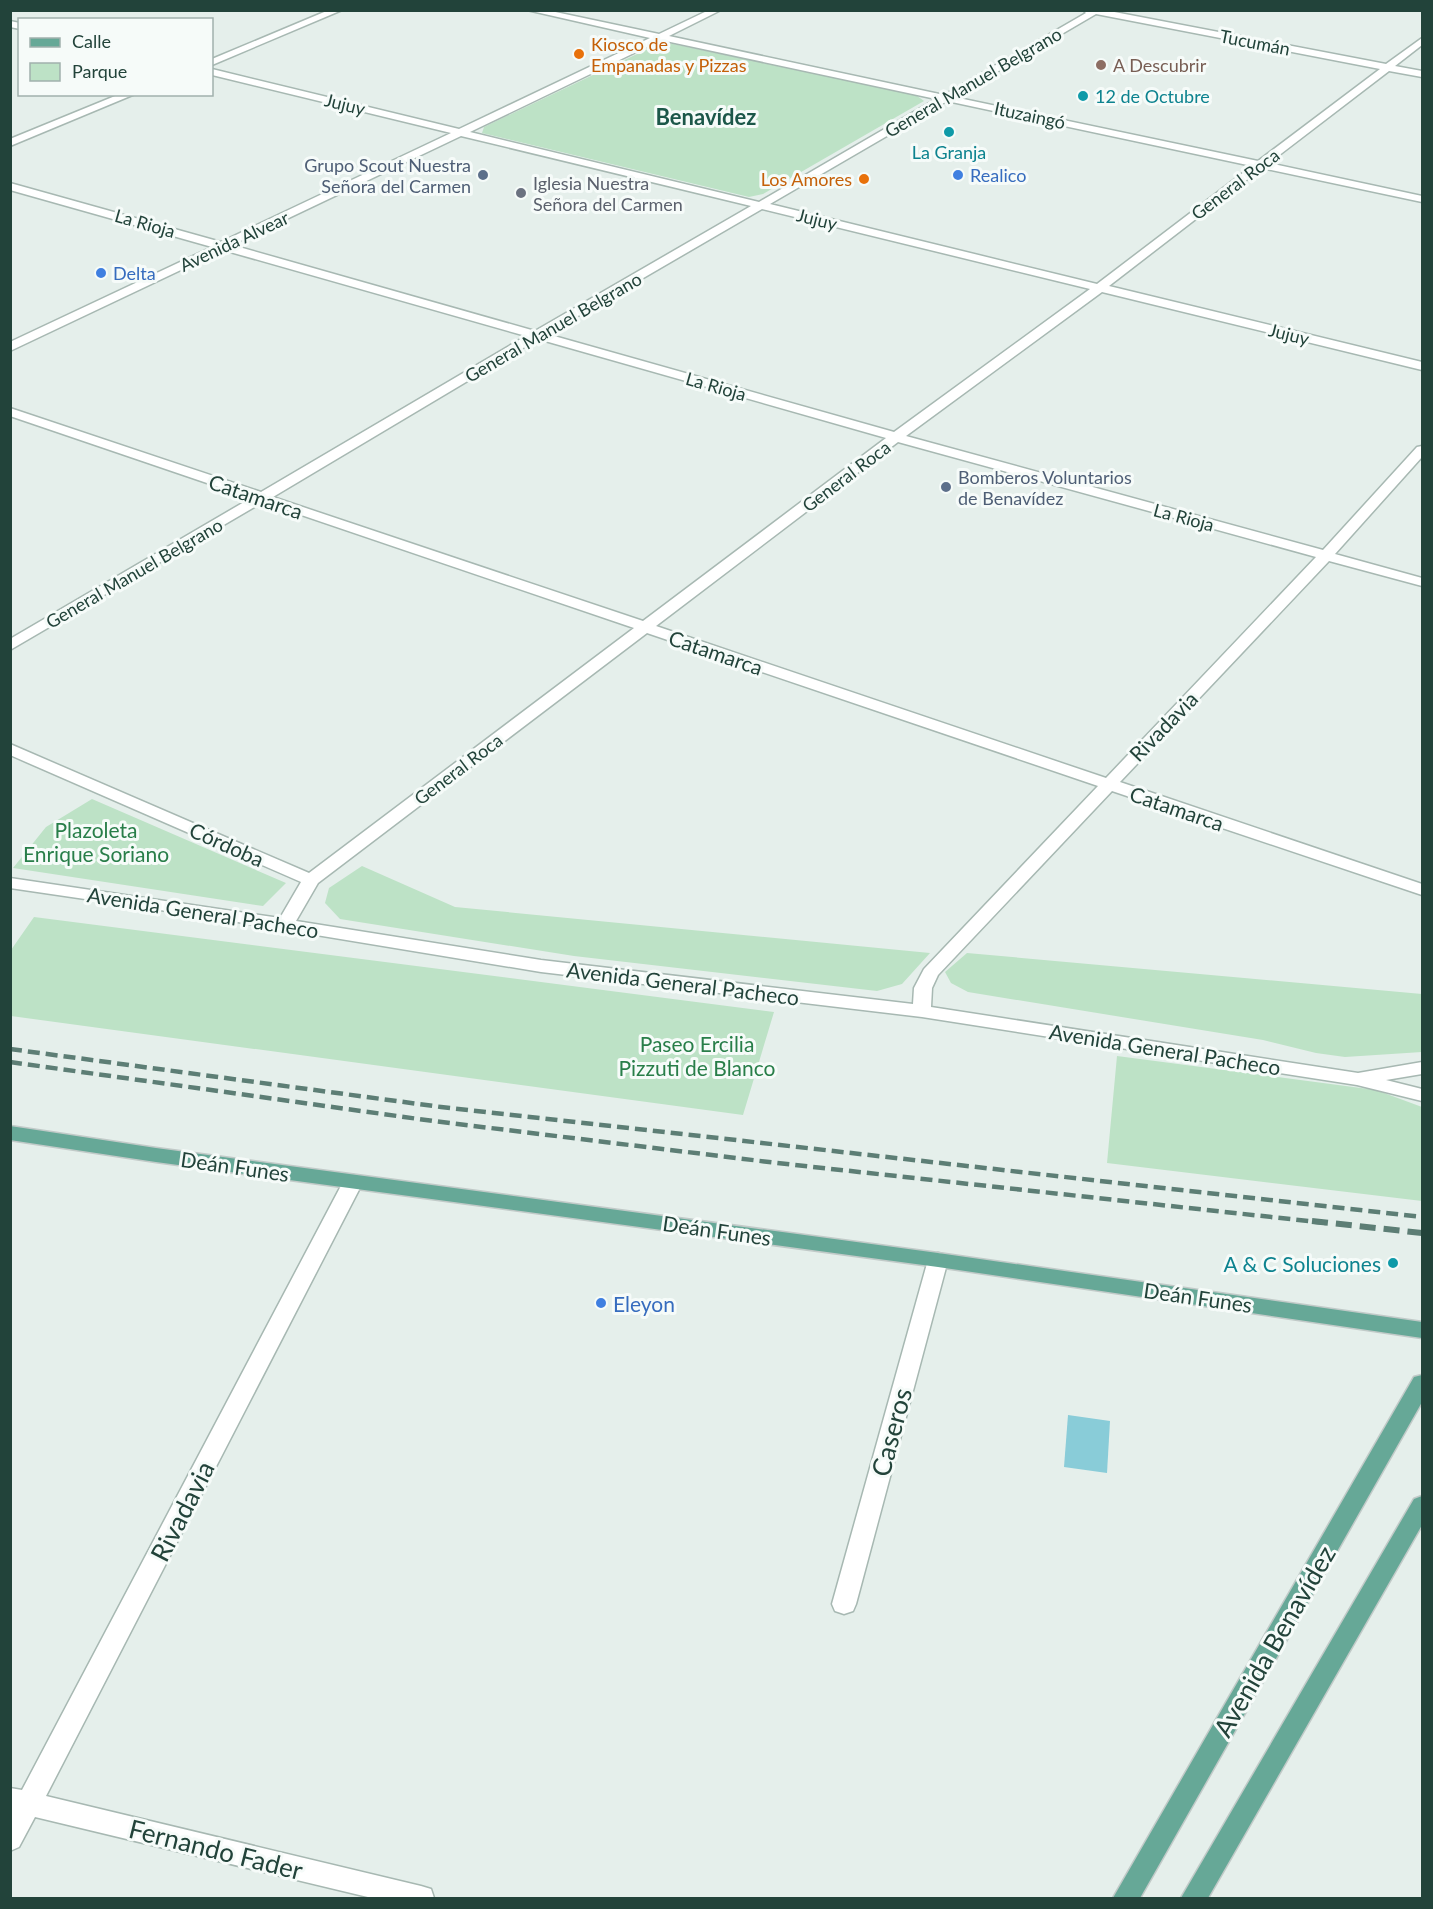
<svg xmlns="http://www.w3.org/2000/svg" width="1433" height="1909" font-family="Lato,sans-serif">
  <rect width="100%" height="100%" fill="#e5efeb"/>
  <path fill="#bde2c6" d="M658,44H673L916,95L924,101L763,194L749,197L482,133L484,127Z
    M92,799L286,883L263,906L13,868L46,827Z
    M362,866L455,907L930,953L902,984L877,991L574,956L340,919L325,903L329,888Z
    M34,917L774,1012L743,1115L11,1016V950Z
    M967,953L1422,994V1052L1345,1057L1316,1053L1263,1040L968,992L951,983L945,972Z
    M1117,1056L1376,1090L1422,1107V1201L1107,1163Z"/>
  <path fill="#89ccd8" d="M1068,1415L1110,1421L1107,1473L1064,1467Z"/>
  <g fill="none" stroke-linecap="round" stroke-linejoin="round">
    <g stroke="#a7b8b2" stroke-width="3">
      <path id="minor" d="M329,10H342L212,65V59Z
        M527,10H546L659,34L709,10H721L669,36L944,95L1086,13L1083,10H1104L1386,64L1422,38V45L1395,66L1422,71V77L1389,71L1269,163L1422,196V202L1262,168L1109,286L1422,362V370L1102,292L906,436L1323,550L1417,447L1422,446V457L1335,554L1422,578V586L1329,561L1120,782L1422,884V895L1112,791L938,975L932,988L931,1007L1358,1073L1422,1062V1074L1386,1080L1422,1089V1101L1357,1085L922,1017L541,972L201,916L10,888V878L280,918L301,882L10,755V744L309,873L634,628L263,502L10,650V639L251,498L10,416V408L261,492L526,336L223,250L10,351V342L212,247L10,190V183L221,242L451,133L212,75V69L459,129L650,38ZM1096,14L1380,69L1258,161L954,97ZM661,40L936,99L759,202L470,132ZM947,101L1252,166L1097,284L770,204ZM461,136L751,206L535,331L232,245ZM762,209L1090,289L894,432L547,334ZM538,339L886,438L643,621L273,497ZM898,442L1316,557L1106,778L656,626ZM647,633L1098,786L924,969L914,988L913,1004L541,960L296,921L318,883Z
        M10,21L20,23V29L10,27Z
        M120,94H135L10,146V139Z
        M353,1175L360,1177L363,1182L46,1796L421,1886L431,1889L434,1898H372L35,1817L19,1847L10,1851V1788L22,1790L343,1182L346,1177Z
        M938,1253L945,1255L948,1260L856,1604L853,1611L844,1614L835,1611L832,1604L928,1260L931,1255Z"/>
    </g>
    <g stroke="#c1cac8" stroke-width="3">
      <path id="major" d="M10,1126L156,1148L938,1253L1422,1322V1338L938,1267L156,1162L10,1140Z
        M1422,1375V1402L1140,1898H1113L1414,1377Z
        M1422,1496V1525L1208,1898H1181L1414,1499Z"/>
    </g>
    <use href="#minor" fill="#fff" fill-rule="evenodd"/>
    <use href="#major" fill="#66a897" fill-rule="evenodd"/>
    <path stroke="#5d7e75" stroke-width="4.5" stroke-dasharray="12 6" stroke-linecap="butt" d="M10,1049L441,1107L1422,1217
      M10,1062L433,1121L777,1163L1326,1223"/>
    <path stroke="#5d7e75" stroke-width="6" stroke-dasharray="16 8" stroke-linecap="butt" d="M1312,1221L1422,1233"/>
  </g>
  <g fill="#e8710a" stroke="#f6fbf9" stroke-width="2">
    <circle cx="579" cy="54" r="6"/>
    <circle cx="864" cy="179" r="6"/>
  </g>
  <circle fill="#8d6e63" stroke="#f6fbf9" stroke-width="2" cx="1101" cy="65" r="6"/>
  <g fill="#0f9aa8" stroke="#f6fbf9" stroke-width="2">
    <circle cx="1083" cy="96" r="6"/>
    <circle cx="949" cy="132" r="6"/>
    <circle cx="1393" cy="1263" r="6"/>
  </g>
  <g fill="#5c6f8a" stroke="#f6fbf9" stroke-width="2">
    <circle cx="483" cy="175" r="6"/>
    <circle cx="946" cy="487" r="6"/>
  </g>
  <g fill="#3f7fe0" stroke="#f6fbf9" stroke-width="2">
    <circle cx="958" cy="175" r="6"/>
    <circle cx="101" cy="273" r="6"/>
    <circle cx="601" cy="1303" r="6"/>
  </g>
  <circle fill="#6b7280" stroke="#f6fbf9" stroke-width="2" cx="521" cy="193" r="6"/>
  <g text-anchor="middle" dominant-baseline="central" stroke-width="6" stroke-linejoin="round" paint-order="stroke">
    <g font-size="18" fill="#22433a" stroke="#f6fbf9">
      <text transform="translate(1255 42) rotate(11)">Tucumán</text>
      <text transform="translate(973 82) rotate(-30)">General Manuel Belgrano</text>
      <text transform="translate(345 104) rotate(14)">Jujuy</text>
      <text transform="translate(1030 115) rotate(12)">Ituzaingó</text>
      <text transform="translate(1235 184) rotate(-37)">General Roca</text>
      <text transform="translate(817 219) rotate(14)">Jujuy</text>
      <text transform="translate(145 223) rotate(16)">La Rioja</text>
      <text transform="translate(234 241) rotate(-25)">Avenida Alvear</text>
      <text transform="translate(553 327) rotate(-30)">General Manuel Belgrano</text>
      <text transform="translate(1289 334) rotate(14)">Jujuy</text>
      <text transform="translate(716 386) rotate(16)">La Rioja</text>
      <text transform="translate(846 476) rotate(-37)">General Roca</text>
      <text transform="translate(1184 517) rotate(15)">La Rioja</text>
      <text transform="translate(134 573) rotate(-30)">General Manuel Belgrano</text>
      <text transform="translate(458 769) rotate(-37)">General Roca</text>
    </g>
    <g font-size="18" fill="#c56008" stroke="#f6fbf9" text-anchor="start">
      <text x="591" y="44">Kiosco de<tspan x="591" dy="21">Empanadas y Pizzas</tspan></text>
      <text x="852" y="179" text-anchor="end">Los Amores</text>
    </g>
    <g font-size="18" fill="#785e54" stroke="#f6fbf9" text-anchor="start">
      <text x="1113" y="65">A Descubrir</text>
    </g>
    <g font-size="18" fill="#0d838f" stroke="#f6fbf9" text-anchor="start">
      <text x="1095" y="96">12 de Octubre</text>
      <text x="949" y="152" text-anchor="middle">La Granja</text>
    </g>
    <g font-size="18" fill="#4e5e75" stroke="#f6fbf9" text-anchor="end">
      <text x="471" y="165">Grupo Scout Nuestra<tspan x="471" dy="21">Señora del Carmen</tspan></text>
      <text x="958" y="477" text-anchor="start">Bomberos Voluntarios<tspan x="958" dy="21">de Benavídez</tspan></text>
    </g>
    <g font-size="18" fill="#366cbe" stroke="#f6fbf9" text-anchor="start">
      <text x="970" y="175">Realico</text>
      <text x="113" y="273">Delta</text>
    </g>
    <g font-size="18" fill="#5b616d" stroke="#f6fbf9" text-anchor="start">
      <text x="533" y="183">Iglesia Nuestra<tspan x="533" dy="21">Señora del Carmen</tspan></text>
    </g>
    <g font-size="21" fill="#22433a" stroke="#f6fbf9">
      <text transform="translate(256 496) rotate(19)">Catamarca</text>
      <text transform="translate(716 652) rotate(19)">Catamarca</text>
      <text transform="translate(1163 726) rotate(-46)">Rivadavia</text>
      <text transform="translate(1177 808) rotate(19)">Catamarca</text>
      <text transform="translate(227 844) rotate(24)">Córdoba</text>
      <text transform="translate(203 912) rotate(9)">Avenida General Pacheco</text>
      <text transform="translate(683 983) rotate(7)">Avenida General Pacheco</text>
      <text transform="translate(1165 1049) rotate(9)">Avenida General Pacheco</text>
      <text transform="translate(235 1166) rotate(8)">Deán Funes</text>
      <text transform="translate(717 1230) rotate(8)">Deán Funes</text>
      <text transform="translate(1198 1297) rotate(8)">Deán Funes</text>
    </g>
    <g font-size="21" fill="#287e49" stroke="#f6fbf9">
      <text x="96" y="829">Plazoleta<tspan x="96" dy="24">Enrique Soriano</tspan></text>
      <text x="697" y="1043">Paseo Ercilia<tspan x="697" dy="24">Pizzuti de Blanco</tspan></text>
    </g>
    <g font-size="21" fill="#0d838f" stroke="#f6fbf9" text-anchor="end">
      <text x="1381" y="1263">A &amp; C Soluciones</text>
    </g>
    <g font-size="21" fill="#366cbe" stroke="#f6fbf9" text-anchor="start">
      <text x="613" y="1303">Eleyon</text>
    </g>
    <g font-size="22" font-weight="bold" fill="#1c5749" stroke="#f6fbf9">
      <text x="706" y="116">Benavídez</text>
    </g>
    <g font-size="26" fill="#22433a" stroke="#f6fbf9">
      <text transform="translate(891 1432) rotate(-75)">Caseros</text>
      <text transform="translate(182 1511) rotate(-63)">Rivadavia</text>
      <text transform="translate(1274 1641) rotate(-60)">Avenida Benavídez</text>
      <text transform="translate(216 1849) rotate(14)">Fernando Fader</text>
    </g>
  </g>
  <rect width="1433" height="1909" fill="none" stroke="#22433a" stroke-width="24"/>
  <rect x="18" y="18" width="195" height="78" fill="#f6fbf9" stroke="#a1b1ad" stroke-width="1.5"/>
  <rect x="30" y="38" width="30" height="9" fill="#66a897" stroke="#a1b1ad" stroke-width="1.5"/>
  <text x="72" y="48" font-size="18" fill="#22433a">Calle</text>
  <rect x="30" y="63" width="30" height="18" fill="#bde2c6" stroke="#a1b1ad" stroke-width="1.5"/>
  <text x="72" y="78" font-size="18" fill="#22433a">Parque</text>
</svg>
